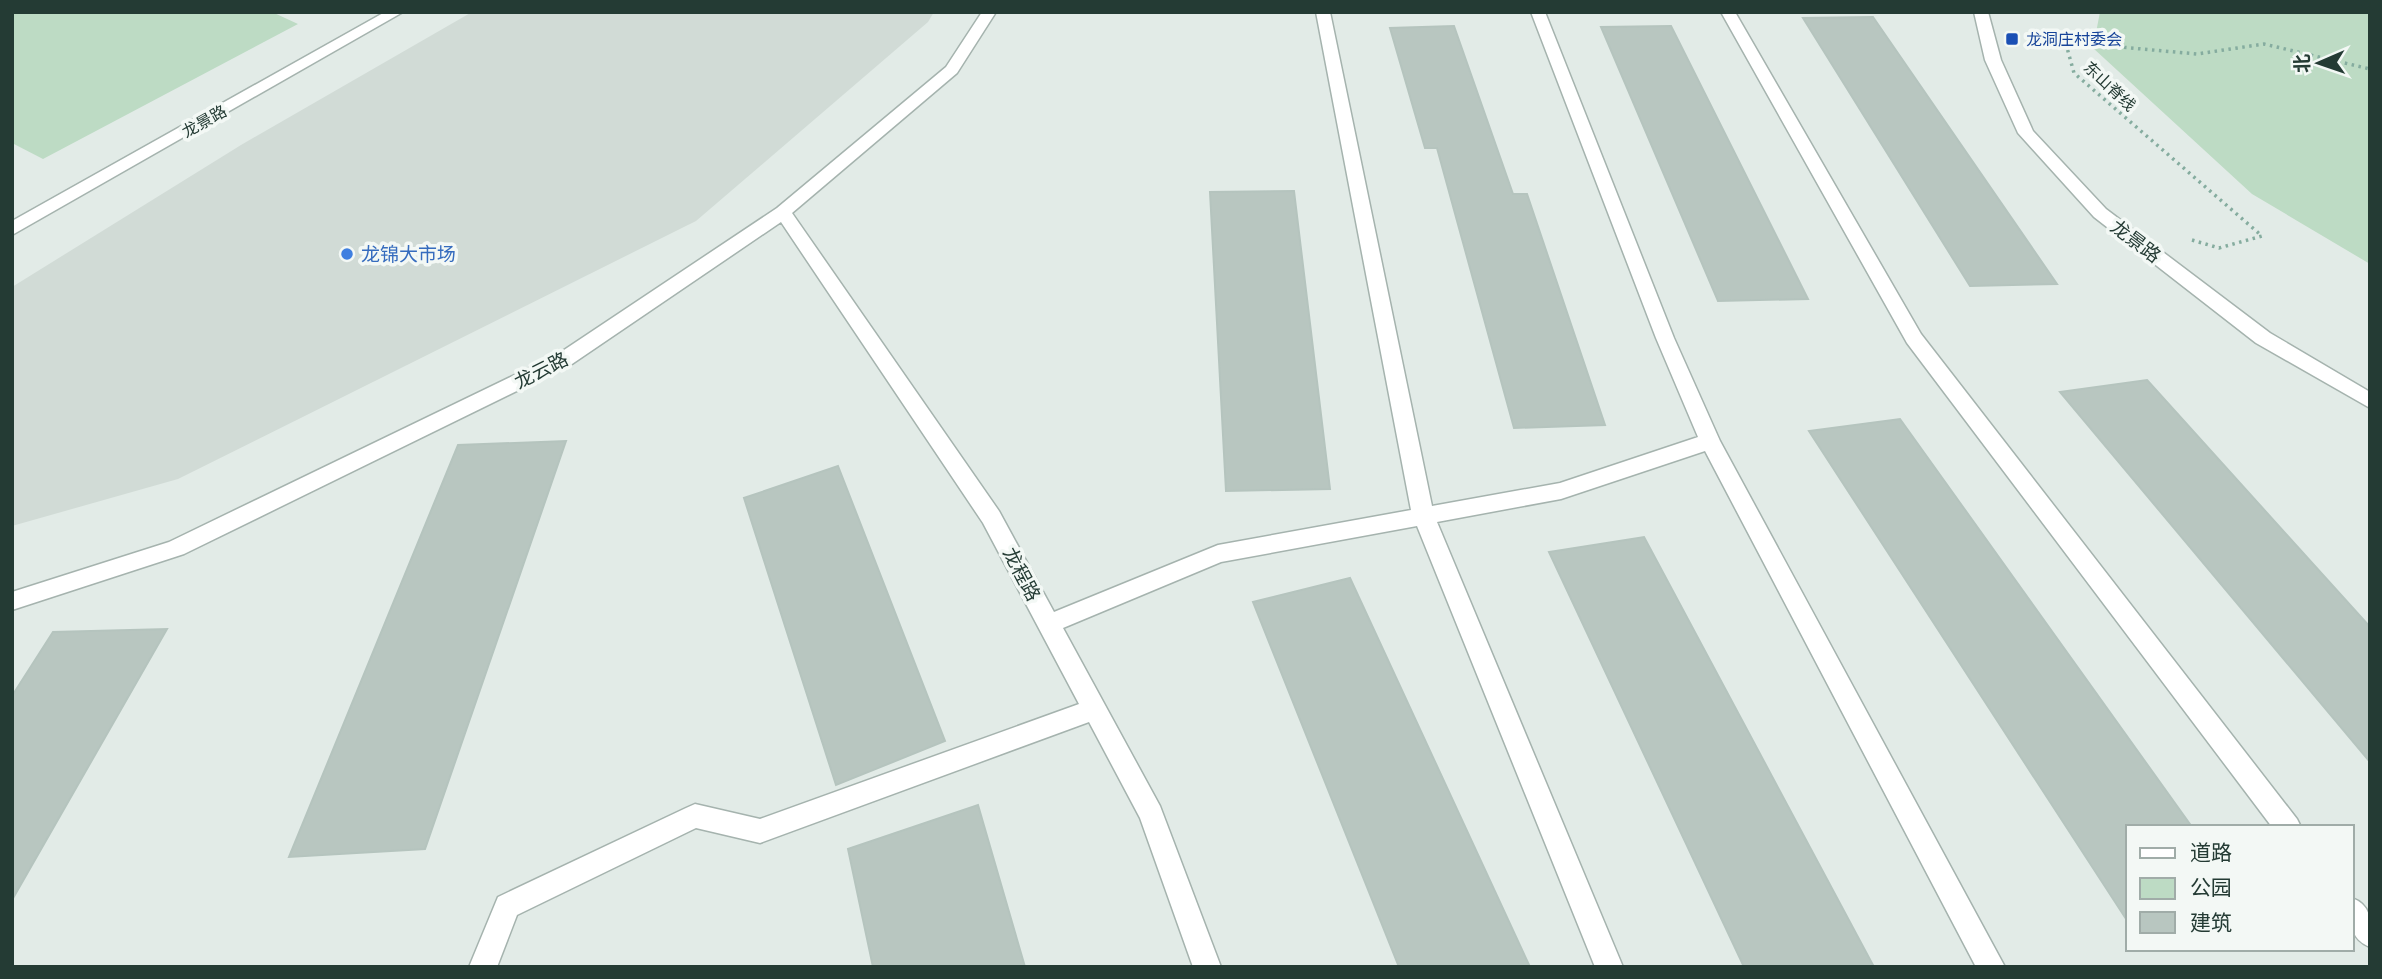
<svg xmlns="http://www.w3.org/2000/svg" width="2382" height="979" font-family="Mulish,'Noto Sans SC',sans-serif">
  <rect width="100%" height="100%" fill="#e2ebe7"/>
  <path fill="#d1dbd6" d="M472,12H934L928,22L696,221L178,479L12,526V287L241,145Z"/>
  <path fill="#bddbc4" d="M12,12H272L298,24L43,159L12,143Z
    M2100,12H2370V264L2252,194L2093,48Z"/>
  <path fill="#b8c6c0" stroke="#b5c4be" stroke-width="2" d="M1873,17L2057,284L1970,286L1803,18Z
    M1454,26L1513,194H1527L1605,425L1514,428L1437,148H1425L1390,28Z
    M1671,26L1808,299L1718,301L1601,27Z
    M1294,191L1330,489L1226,491L1210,192Z
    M2147,380L2370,627V762L2060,392Z
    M1900,419L2192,827H2128V922L1809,431Z
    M566,441L425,849L289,857L458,445Z
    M838,466L945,741L836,785L744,498Z
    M1644,537L1874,967H1744L1549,552Z
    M1350,578L1530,967H1399L1253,602Z
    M167,629L12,900V696L53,632Z
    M978,805L1025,967H873L848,849Z"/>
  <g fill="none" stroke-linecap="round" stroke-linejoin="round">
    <g stroke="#a5b3ae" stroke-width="3">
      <path id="minor" d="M385,12H403L12,235V221Z
        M982,12H996L957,73L792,213L999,511L1054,612L1218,545L1411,510L1316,12H1330L1432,506L1560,483L1698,437L1656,338L1531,12H1545L1674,338L1720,441L2005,967H1976L1705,451L1561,499L1437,522L1623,967H1595L1417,526L1221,562L1063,628L1160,806L1221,967H1193L1140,818L1089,722L760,843L696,828L517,915L497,967H469L498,897L686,808L695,804L760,819L1079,704L983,523L781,222L572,364L184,554L12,610V592L169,542L558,354L777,208L946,67Z
        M1721,12H1735L1921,334L2297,819L2301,827H2272L1907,343Z
        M1974,12H1988L2001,60L2033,131L2106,209L2270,333L2370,392V408L2256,343L2094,217L2018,133L1985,60Z
        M2352,898C2375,907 2370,926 2370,947C2347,938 2352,919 2352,898Z"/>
    </g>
    <path stroke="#85ac9f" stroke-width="3.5" stroke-dasharray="2.5 4.5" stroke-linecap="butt" d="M2192,240L2219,248L2262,236L2074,73L2064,37L2109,46L2197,54L2264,44L2370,69"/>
    <use href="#minor" fill="#fff" fill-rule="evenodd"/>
  </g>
  <rect fill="#1a4fb4" stroke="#f3f8f5" stroke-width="2.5" x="2005" y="32" width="14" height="14" rx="3.5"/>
  <circle fill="#3f7fe0" stroke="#f3f8f5" stroke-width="2.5" cx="347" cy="254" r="7"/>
  <g text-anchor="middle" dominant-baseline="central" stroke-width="7" stroke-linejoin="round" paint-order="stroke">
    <g font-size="16" fill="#164399" stroke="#f3f8f5" text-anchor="start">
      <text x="2026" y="39">龙洞庄村委会</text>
    </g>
    <g font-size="16" fill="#243b34" stroke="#f3f8f5">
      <text transform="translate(2110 86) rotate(43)">东山脊线</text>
      <text transform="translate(204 121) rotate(-29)">龙景路</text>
    </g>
    <g font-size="19" fill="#243b34" stroke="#f3f8f5">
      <text transform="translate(2136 241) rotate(37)">龙景路</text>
      <text transform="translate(541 370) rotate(-27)">龙云路</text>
      <text transform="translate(1022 574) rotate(62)">龙程路</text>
    </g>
    <g font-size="19" fill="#366cbe" stroke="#f3f8f5" text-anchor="start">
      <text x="361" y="254">龙锦大市场</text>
    </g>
  </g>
  <rect width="2382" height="979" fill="none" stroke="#243b34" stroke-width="28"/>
  <rect x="2126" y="825" width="228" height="126" fill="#f3f8f5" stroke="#a0aca8" stroke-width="2"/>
  <rect x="2140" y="848" width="35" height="10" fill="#ffffff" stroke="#a0aca8" stroke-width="2"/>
  <text x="2190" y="860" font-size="21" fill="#243b34">道路</text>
  <rect x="2140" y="878" width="35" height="21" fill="#bddbc4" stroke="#a0aca8" stroke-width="2"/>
  <text x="2190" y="895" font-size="21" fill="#243b34">公园</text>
  <rect x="2140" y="912" width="35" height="21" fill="#b8c6c0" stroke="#a0aca8" stroke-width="2"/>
  <text x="2190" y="930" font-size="21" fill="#243b34">建筑</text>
  <g transform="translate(2319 63) rotate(268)" stroke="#f3f8f5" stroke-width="5" paint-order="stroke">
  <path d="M0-5L12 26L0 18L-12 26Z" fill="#243b34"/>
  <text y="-10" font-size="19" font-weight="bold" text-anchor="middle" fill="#243b34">北</text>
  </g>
</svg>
